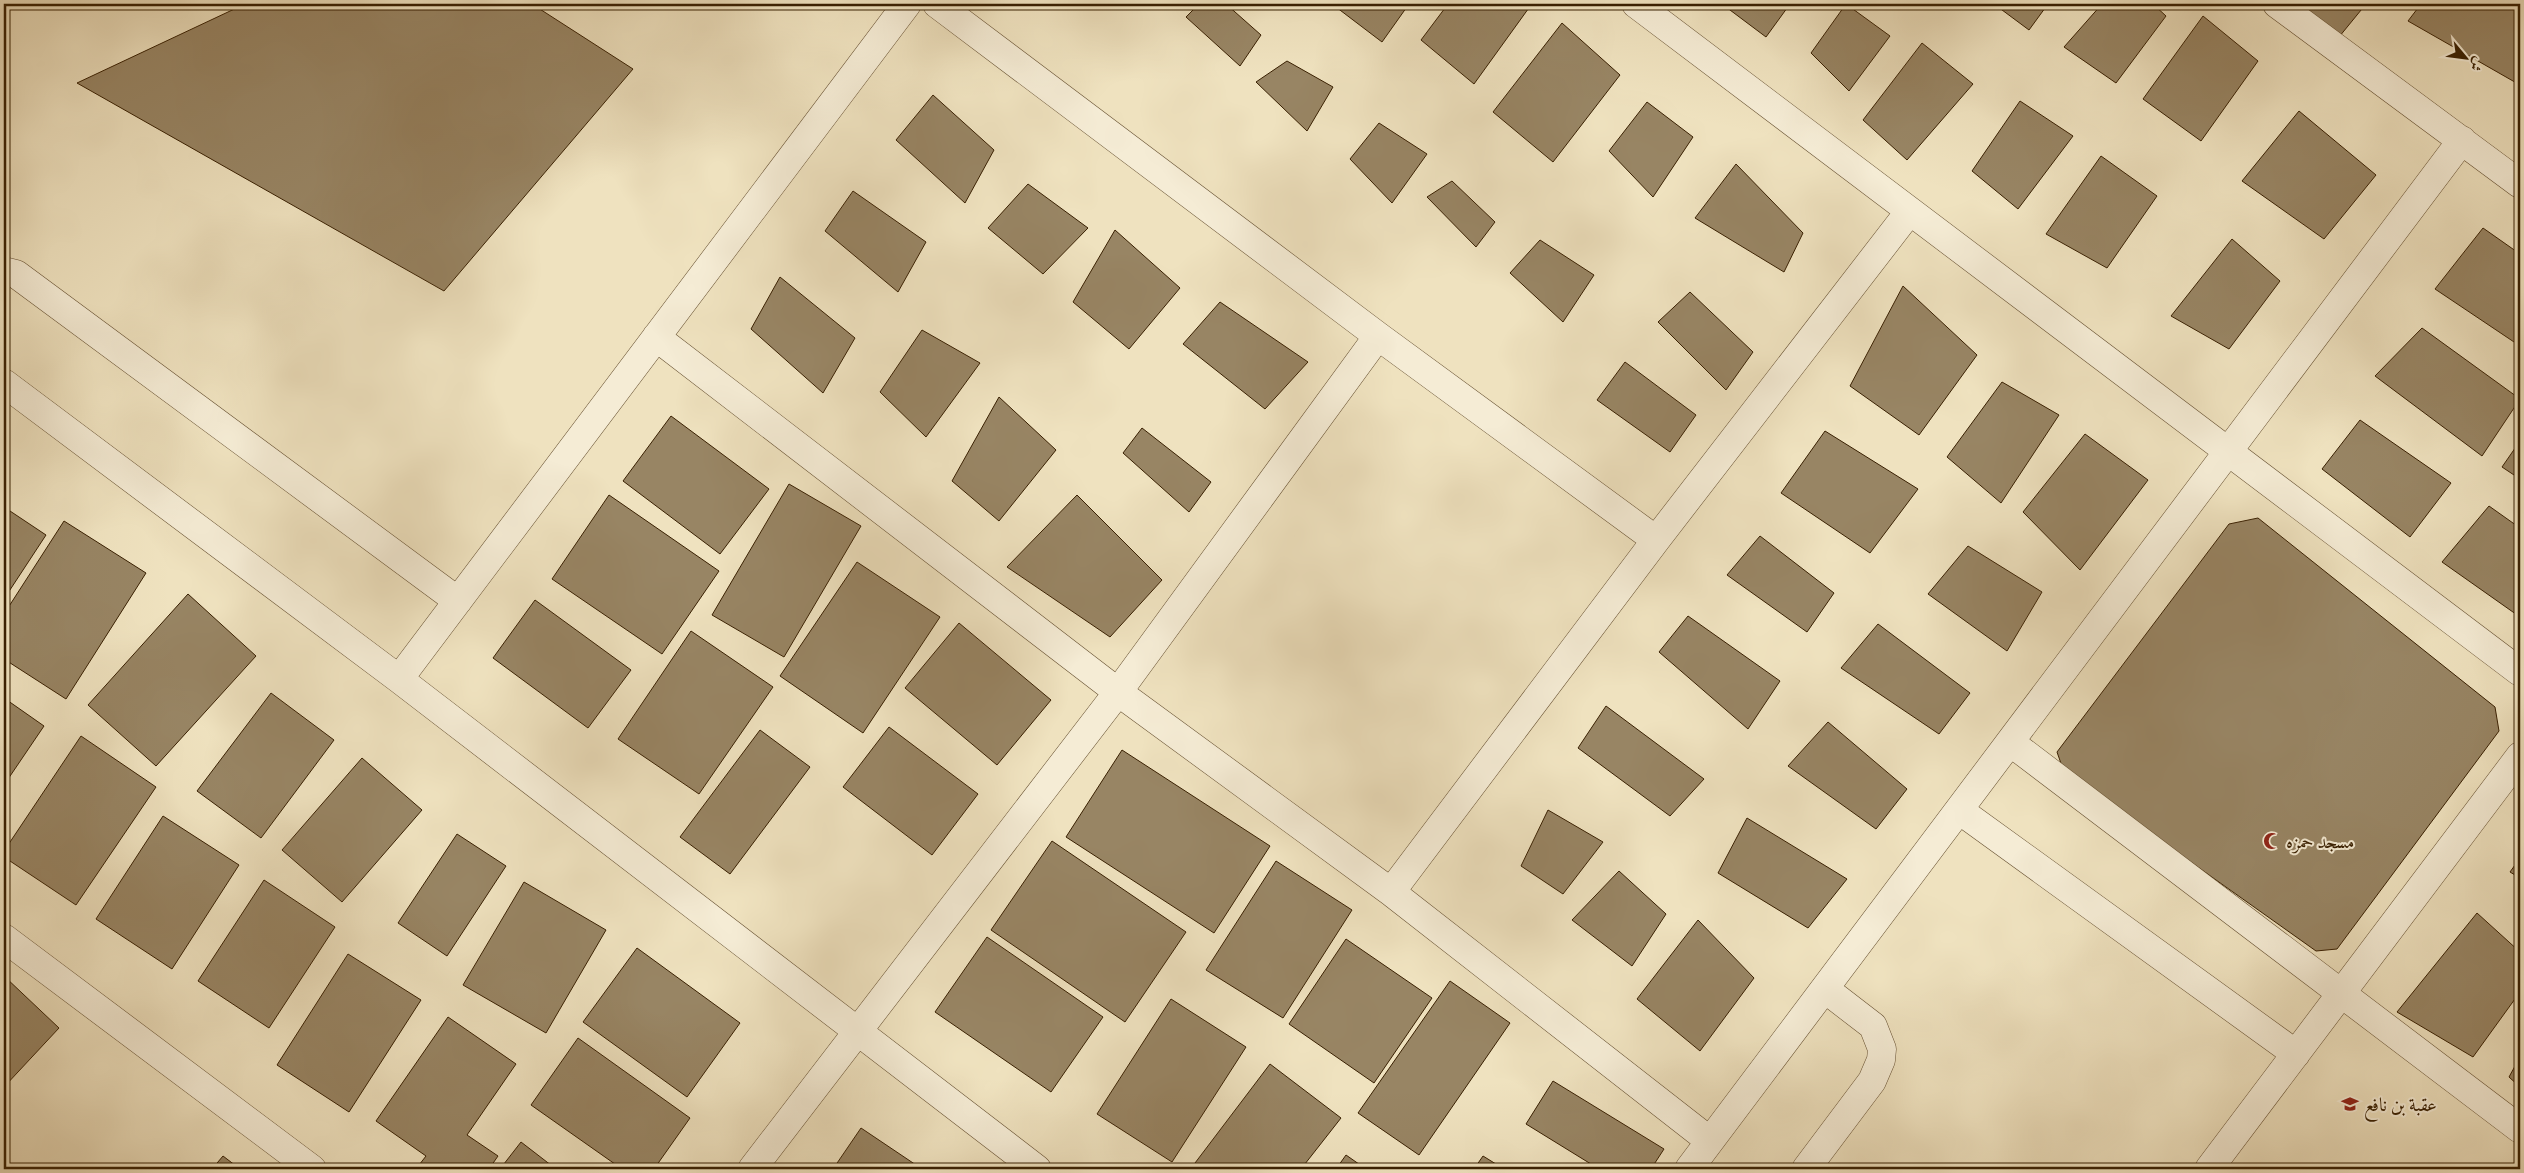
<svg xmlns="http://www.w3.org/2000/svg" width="2524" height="1173" font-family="'EB Garamond',Amiri,serif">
  <rect width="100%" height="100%" fill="#efe2bf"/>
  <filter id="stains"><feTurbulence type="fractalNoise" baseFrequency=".004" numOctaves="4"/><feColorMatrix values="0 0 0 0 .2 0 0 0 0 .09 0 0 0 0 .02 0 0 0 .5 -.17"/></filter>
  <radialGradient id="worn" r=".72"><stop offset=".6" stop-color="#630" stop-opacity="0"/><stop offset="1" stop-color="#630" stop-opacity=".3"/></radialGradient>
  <path fill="#988564" stroke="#392002" d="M245,4H532L633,69L444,291L77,83Z
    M1199,4H1226L1261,35L1240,66L1186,17Z
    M1332,4H1409L1382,42Z
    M1448,4L1531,5L1474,84L1421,40Z
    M1722,4H1790L1766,37Z
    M1846,4L1890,36L1849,91L1811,53Z
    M1994,4H2048L2029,30Z
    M2102,4H2153L2166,16L2116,83L2064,47Z
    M2299,4H2366L2339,37Z
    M2421,4H2520V85L2408,21Z
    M2203,16L2258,61L2201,141L2143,99Z
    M1562,23L1620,75L1553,162L1493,112Z
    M1922,43L1973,84L1907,160L1863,120Z
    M1287,61L1333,87L1307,131L1256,82Z
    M933,95L994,150L965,203L896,140Z
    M2020,101L2073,136L2018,209L1972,171Z
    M1647,102L1693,137L1653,197L1609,151Z
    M2299,111L2376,175L2324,239L2242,181Z
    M1379,123L1427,154L1392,203L1350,159Z
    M2101,156L2157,196L2107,268L2046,234Z
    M1736,164L1803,233L1784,272L1695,218Z
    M1452,181L1495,222L1476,247L1427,197Z
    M1028,184L1088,228L1043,274L988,228Z
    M853,191L926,242L898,292L825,231Z
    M2483,228L2520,254V346L2435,289Z
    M1115,230L1180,288L1129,349L1073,302Z
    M2232,239L2280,281L2229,349L2171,316Z
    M1540,240L1594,275L1563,322L1510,273Z
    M780,277L855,338L823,393L751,329Z
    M1903,286L1977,355L1919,435L1850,386Z
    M1690,292L1753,352L1726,390L1658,322Z
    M1220,302L1308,362L1265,409L1183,344Z
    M2422,328L2520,399L2482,456L2375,376Z
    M922,330L980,363L926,437L880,392Z
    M1625,362L1696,415L1670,452L1597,400Z
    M2002,382L2059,415L2001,503L1947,457Z
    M999,397L1056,450L999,521L952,481Z
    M671,416L769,489L720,554L623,481Z
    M2360,420L2451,483L2410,537L2322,469Z
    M1142,428L1211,482L1189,512L1123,453Z
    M1825,431L1918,489L1870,553L1781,493Z
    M2085,434L2148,480L2080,570L2023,512Z
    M2520,441V479L2502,467Z
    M789,484L861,526L784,657L712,615Z
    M609,495L719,571L662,654L552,579Z
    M1077,495L1162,580L1110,637L1007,567Z
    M2489,506L2520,528V617L2442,562Z
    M4,507L46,535L4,599Z
    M2258,518L2495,707L2499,731L2337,949L2316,951L2064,772L2057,752L2229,524Z
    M64,521L146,573L66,699L4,659V614Z
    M1760,536L1834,593L1807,632L1727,575Z
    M1968,546L2042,592L2007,651L1928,594Z
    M857,562L940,617L863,733L780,676Z
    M188,594L256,656L156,766L88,705Z
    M535,600L631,670L588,728L493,658Z
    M1688,616L1780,681L1748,729L1659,652Z
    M959,623L1051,700L997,765L905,688Z
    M1878,624L1970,693L1939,734L1841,668Z
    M691,631L773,687L699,794L618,739Z
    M271,693L334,740L261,838L197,791Z
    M4,698L44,726L4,785Z
    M1606,706L1704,779L1670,816L1578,748Z
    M1828,722L1907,789L1876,829L1788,766Z
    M889,727L978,794L932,855L843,787Z
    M760,730L810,767L730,874L680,837Z
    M81,736L156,787L76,905L4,857V851Z
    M1122,750L1270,846L1214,933L1066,837Z
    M362,758L422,810L342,902L282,850Z
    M1548,810L1603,842L1563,894L1521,866Z
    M163,816L239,865L172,969L96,919Z
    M1747,818L1847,879L1808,928L1718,873Z
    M457,834L506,866L447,956L398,923Z
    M1052,841L1186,932L1125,1022L991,930Z
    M2520,858V878L2510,872Z
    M1276,861L1352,910L1283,1018L1206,970Z
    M1619,871L1666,914L1632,966L1572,920Z
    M264,880L335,927L269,1028L198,981Z
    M524,882L606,930L546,1033L463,985Z
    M2477,913L2520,952V992L2473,1057L2397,1012Z
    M1698,920L1754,978L1700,1051L1637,999Z
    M987,937L1103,1017L1051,1092L935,1012Z
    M1346,939L1432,998L1374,1083L1289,1024Z
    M637,948L740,1023L687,1097L583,1022Z
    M348,954L421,1000L349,1112L277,1065Z
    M4,976L59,1028L4,1087Z
    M1450,981L1510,1023L1419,1155L1358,1113Z
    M1171,999L1246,1047L1172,1162L1097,1114Z
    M448,1017L516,1064L467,1135L498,1156L489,1169H416L426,1156L376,1121Z
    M578,1038L690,1118L654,1169H622L531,1105Z
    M2520,1057V1087L2509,1077Z
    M1270,1064L1341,1118L1301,1169H1203L1195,1163Z
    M1553,1081L1664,1149L1651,1169H1599L1526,1124Z
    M861,1128L922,1169H833Z
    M521,1142L556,1169H500Z
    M1346,1155L1366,1169H1336Z
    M223,1156L240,1169H212Z
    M1483,1156L1504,1169H1474Z"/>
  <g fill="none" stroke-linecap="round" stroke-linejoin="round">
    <g stroke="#665031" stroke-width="29">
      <path id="minor" d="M937,4L1378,336L1656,540
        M1636,4L2520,672
        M2277,4L2520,184
        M4,271L16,274L458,601
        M656,337L1118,692L1391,892L1710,1141
        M4,383L399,679L1037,1169
        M399,679L907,4
        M2010,742L2520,1129
        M1959,810L2296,1054
        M1391,892L1656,540L1909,212
        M4,938L312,1169
        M752,1169L1118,692L1378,336
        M1689,1169L2462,140
        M1806,1169L1872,1081L1881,1060L1882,1049L1873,1026L1825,989
        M2209,1169L2520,756"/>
    </g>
    <use href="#minor" stroke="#f5ecd5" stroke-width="28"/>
  </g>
  <defs>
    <g id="mosque-bare" transform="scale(1.35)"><path d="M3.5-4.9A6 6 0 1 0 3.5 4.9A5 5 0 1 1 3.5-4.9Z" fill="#8f2418" stroke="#f5ecd5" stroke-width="2.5" paint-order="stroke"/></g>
    <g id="school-bare" transform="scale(1.35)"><path d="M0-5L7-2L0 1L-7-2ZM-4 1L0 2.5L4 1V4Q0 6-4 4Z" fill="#8f2418" stroke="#f5ecd5" stroke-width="2.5" paint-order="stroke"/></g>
  </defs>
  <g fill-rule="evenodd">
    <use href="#mosque-bare" x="2272" y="841"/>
    <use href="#school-bare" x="2350" y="1104"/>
  </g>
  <g text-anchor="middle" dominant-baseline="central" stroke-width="4" stroke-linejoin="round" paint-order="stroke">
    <g font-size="19" fill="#392002" stroke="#f5ecd5" text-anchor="start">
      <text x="2286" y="841">مسجد حمزه</text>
      <text x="2364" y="1104">عقبة بن نافع</text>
    </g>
  </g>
  <rect width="2524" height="1173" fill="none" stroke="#efe2bf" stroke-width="20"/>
  <rect x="5" y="5" width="2514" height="1163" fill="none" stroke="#392002" stroke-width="2.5"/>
  <rect x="10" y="10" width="2504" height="1153" fill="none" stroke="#392002"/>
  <g transform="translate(2466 58) rotate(119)" stroke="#f5ecd5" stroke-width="4" paint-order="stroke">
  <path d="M0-4L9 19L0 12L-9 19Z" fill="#392002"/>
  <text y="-8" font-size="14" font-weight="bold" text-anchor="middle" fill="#392002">ش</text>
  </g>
  <rect width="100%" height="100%" filter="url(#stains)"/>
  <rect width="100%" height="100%" fill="url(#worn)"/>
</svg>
